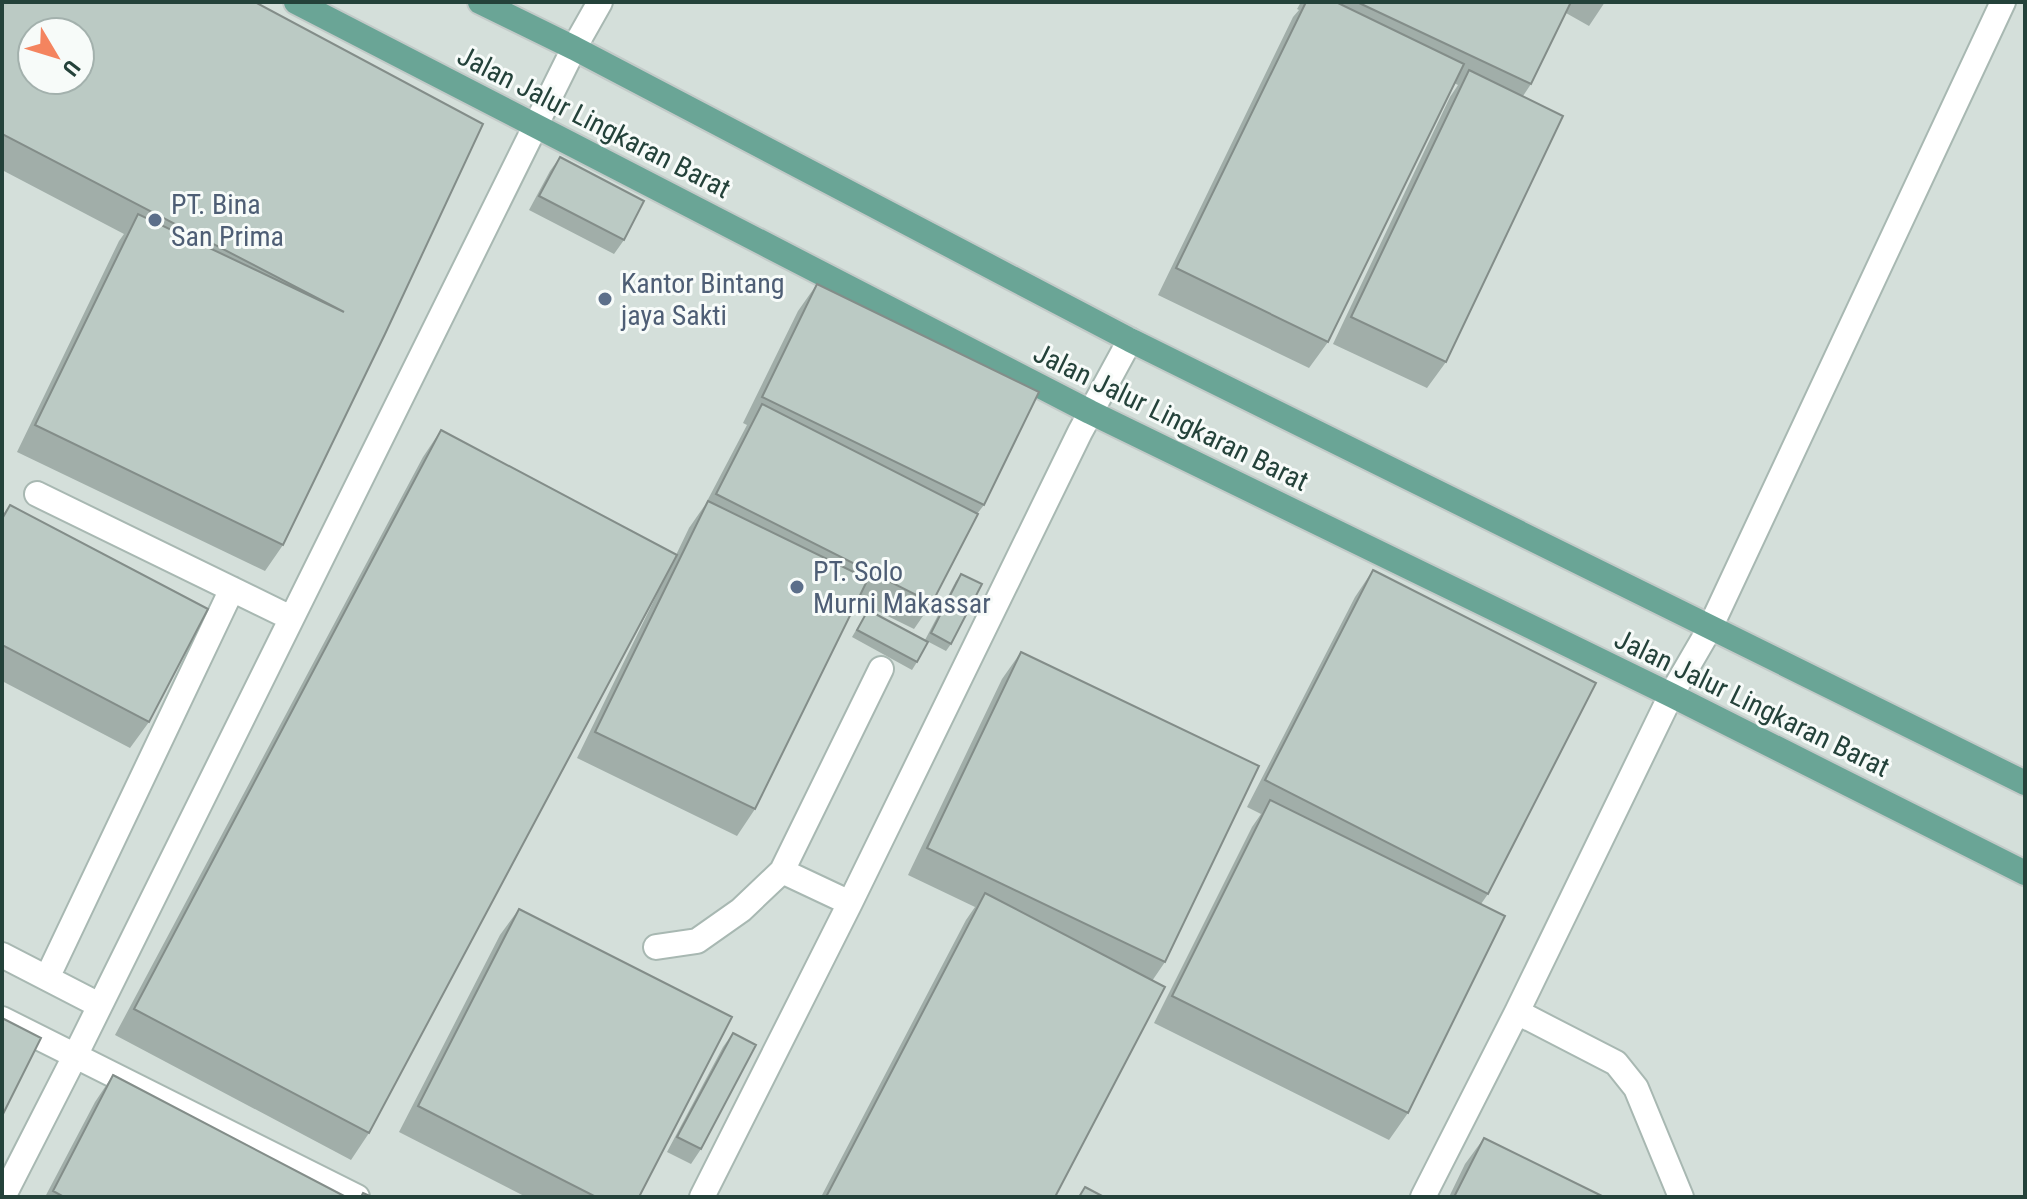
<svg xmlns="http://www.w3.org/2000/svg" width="2027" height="1199" font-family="'Roboto Condensed',sans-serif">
  <rect width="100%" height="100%" fill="#e6efeb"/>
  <path fill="#d4dfda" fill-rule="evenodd" d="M2,2H2025V1197H2ZM32,32H80V80H32Z"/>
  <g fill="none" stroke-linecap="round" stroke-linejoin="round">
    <g stroke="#a8b8b2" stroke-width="28">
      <path id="minor" d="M37,494L291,618
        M850,903L782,871L881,669
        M656,947L697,941L741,910L782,871
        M2,955L99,1005
        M47,978L232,589
        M1517,1012L1616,1063L1636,1088L1681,1197
        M2,1019L357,1197
        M3,1197L75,1056L574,48L600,2
        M702,1197L850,903L1080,432L1130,340
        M1423,1197L1517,1012L1671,695L1710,628L2003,2"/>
    </g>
    <g stroke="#c2cac8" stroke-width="28">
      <path id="major" d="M296,2L1090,412L1671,695L2025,873
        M480,2L574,48L1130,340L2025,783"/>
    </g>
    <use href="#minor" stroke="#fff" stroke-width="24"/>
    <use href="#major" stroke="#6aa596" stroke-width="24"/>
  </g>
  <path fill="#a1aea9" d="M2,2L483,124L283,545L265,571L17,452L119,241L124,234L2,170Z
    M1301,2H1605L1589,26L1566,13L1531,84L1523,96L1446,362L1427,388L1333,344L1450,97L1458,85L1454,83L1328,342L1309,368L1158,295L1293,17L1299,10L1297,9Z
    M560,157L624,240L614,254L529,210L550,171Z
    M817,284L984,505L977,514L932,603L914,629L857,601L755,809L737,836L577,758L659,590L369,1133L351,1160L115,1035L423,457L441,430L676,555L689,528L705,505L747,425L743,423L798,311Z
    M10,505L149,722L130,748L2,681V516Z
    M1373,570L1488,894L1481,904L1408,1113L1389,1140L1154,1023L1252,827L1261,814L1247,807L1355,597Z
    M961,574L951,644L946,651L925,640L956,581Z
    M868,610L917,662L912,670L852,637Z
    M1021,652L1165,962L1152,981L1055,1197H821L966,920L975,907L908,875L1002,679Z
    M519,909L639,1197H526L399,1132L500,935Z
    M733,1033L701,1149L691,1164L667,1152L723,1047Z
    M113,1075L346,1197H45L95,1102Z
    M1484,1138L1604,1197H1449L1465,1164Z"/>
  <path fill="#bbcac4" stroke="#838d89" stroke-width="2" fill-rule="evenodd" d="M2,2H255L483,124L385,334L283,545L35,425L138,214L344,312L2,134ZM32,32H80V80H32Z
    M1306,2H1336L1464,64L1328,342L1176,268Z
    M1357,2H1571L1531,84Z
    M1469,70L1563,116L1446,362L1351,317Z
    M560,157L644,201L624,240L539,196Z
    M817,284L1039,392L984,505L762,397Z
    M762,404L978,514L932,603L716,494Z
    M441,430L677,555L369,1133L134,1009Z
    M708,501L868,579L755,809L595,732Z
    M10,505L208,609L149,722L2,645V519Z
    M1373,570L1596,683L1488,894L1265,780Z
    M961,574L982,584L951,644L931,633Z
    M868,610L928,642L917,662L857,630Z
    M1021,652L1259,766L1165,962L927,848Z
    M1270,800L1505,916L1408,1113L1172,996Z
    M985,893L1165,987L1055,1197H826Z
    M519,909L732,1017L639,1197H596L418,1106Z
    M2,1018L41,1038L2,1116Z
    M733,1033L756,1045L701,1149L677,1137Z
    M113,1075L346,1197H64L53,1191Z
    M1484,1138L1604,1197H1454Z
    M1085,1187L1104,1197H1079Z
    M363,1193L372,1197H361Z"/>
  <g fill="#5c6f8a" stroke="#f7fbf9" stroke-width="3">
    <circle cx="155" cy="220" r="8"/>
    <circle cx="605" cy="299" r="8"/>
    <circle cx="797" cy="587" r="8"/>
  </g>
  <g text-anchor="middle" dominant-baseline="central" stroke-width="6" stroke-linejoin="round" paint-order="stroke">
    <g font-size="28" fill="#24423a" stroke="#f7fbf9">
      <text transform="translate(594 122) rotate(27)">Jalan Jalur Lingkaran Barat</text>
      <text transform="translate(1171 417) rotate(26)">Jalan Jalur Lingkaran Barat</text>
      <text transform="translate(1752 703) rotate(26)">Jalan Jalur Lingkaran Barat</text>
    </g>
    <g font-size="28" fill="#4e5e75" stroke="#f7fbf9" text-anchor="start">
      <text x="171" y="204">PT. Bina<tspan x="171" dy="32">San Prima</tspan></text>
      <text x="621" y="283">Kantor Bintang<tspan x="621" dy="32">jaya Sakti</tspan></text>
      <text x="813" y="571">PT. Solo<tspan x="813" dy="32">Murni Makassar</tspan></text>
    </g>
  </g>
  <rect width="2027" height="1199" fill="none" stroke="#24423a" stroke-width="8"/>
  <g transform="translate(56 56) rotate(128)"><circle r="38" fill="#f7fbf9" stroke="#a3b1ad" stroke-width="2"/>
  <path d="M0-6L14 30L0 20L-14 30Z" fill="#f4845f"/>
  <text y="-12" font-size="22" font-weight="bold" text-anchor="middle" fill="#24423a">U</text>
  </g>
</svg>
